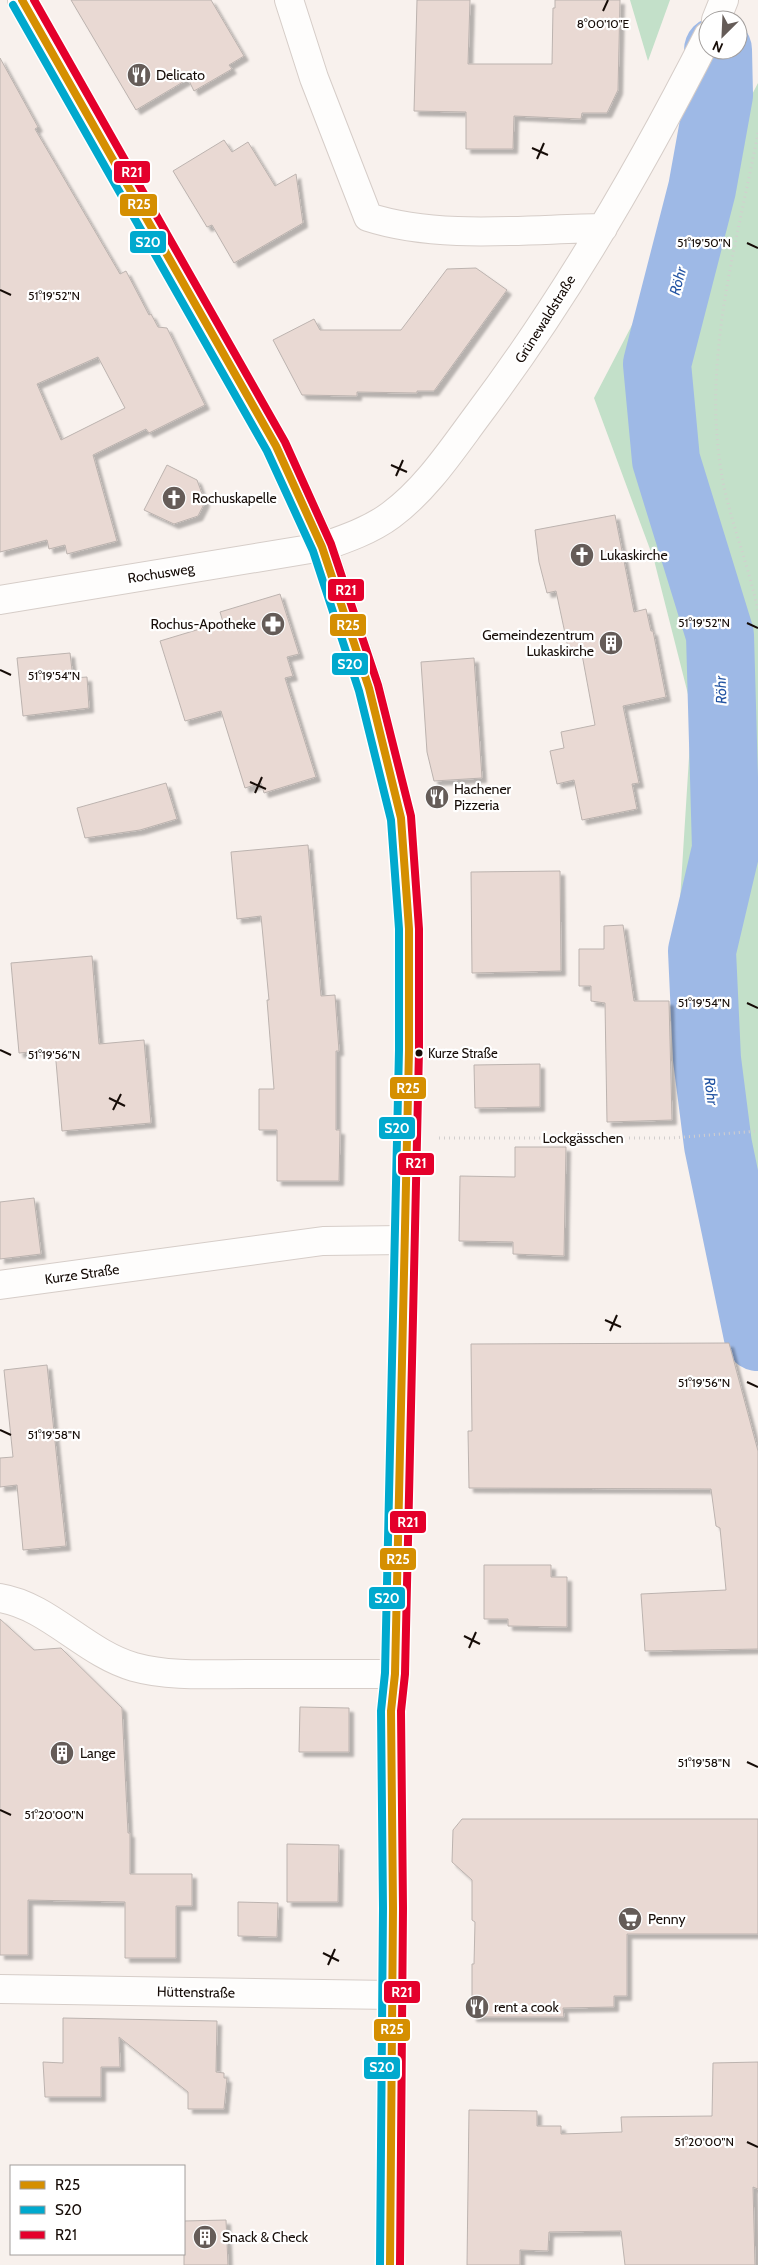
<svg xmlns="http://www.w3.org/2000/svg" width="758" height="2265" font-family="Cabin,sans-serif">
  <defs>
    <filter id="shadow"><feDropShadow dx="4.5" dy="4.5" stdDeviation="1" flood-color="#0004"/></filter>
  </defs>
  <rect width="100%" height="100%" fill="#f8f1ed"/>
  <path fill="#c3e0c9" d="M630,0H670L648,61Z
    M758,83V1351L741,1289L677,948L692,710L654,560L594,398Z"/>
  <g fill="none" stroke-linecap="round" stroke-linejoin="round">
    <path stroke="#9eb9e6" stroke-width="68" d="M718,50L719,95L702,189L657,364L666,460L720,635L726,849L702,951L707,1059L718,1145L758,1337"/>
  </g>
  <path fill="#e9d9d3" stroke="#bcb3af" fill-rule="evenodd" filter="url(#shadow)" d="M71,0H211L244,56L229,65L232,69L194,91L188,79L136,110Z
    M417,0H470L468,64H552L553,8H555V0H620L618,90L607,113H582L581,119L514,116L513,149H466V112L414,111Z
    M0,58L38,127L35,129L120,274L126,271L149,315L151,314L158,327L167,328L205,405L149,433L146,429L93,455L117,541L67,554L65,545L49,549L47,540L0,552ZM98,357L125,408L61,440L37,384Z
    M224,140L232,152L248,142L275,186L296,174L303,223L234,263L212,225L207,227L173,171Z
    M476,268L507,290L434,391H417V393L357,392V396L302,395L273,340L314,319L320,330H401L447,269Z
    M167,465L197,480L205,502L198,516L174,524L144,510Z
    M615,515L634,612L646,609L651,631H653L666,697L623,706L639,783L632,784L637,809L582,820L574,780L557,784L550,751L564,748L561,732L595,725L581,649L569,652L556,591L547,593L539,562L535,530Z
    M280,594L299,654L287,657L293,676L285,678L316,777L264,793L261,783L245,788L221,711L185,721L160,641L223,622L220,612Z
    M70,653L73,678L87,677L89,708L23,716L17,658Z
    M474,658L482,778L434,781L427,752L421,662Z
    M166,783L177,819L140,830L85,838L77,808Z
    M308,845L321,996L335,995L339,1051H336V1130H340L339,1181H277V1130H259V1089H274L267,1000H269L261,916L237,919L231,852Z
    M560,871L561,971L472,973L471,872Z
    M623,925L634,1001H669L672,1120L607,1122L605,1003L591,1001V986H579V949H604V926Z
    M92,956L99,1044L144,1040L151,1123L62,1131L55,1050L19,1053L11,963Z
    M540,1064V1107L475,1108L474,1065Z
    M515,1147H566L564,1256L513,1254V1242L459,1241L460,1176L515,1177Z
    M34,1198L41,1254L0,1259V1202Z
    M729,1343L758,1451V1649L645,1651L641,1594L726,1590L720,1528L716,1526L711,1489L469,1488L468,1431H472L471,1344Z
    M47,1365L66,1546L23,1550L17,1485L0,1487V1458L13,1457L4,1370Z
    M484,1565H551V1577H567V1627L508,1626V1619H484Z
    M0,1619L34,1650L61,1648L122,1708L128,1833H130V1874H192V1906H176V1958H125V1902L28,1900V1955H0Z
    M300,1707L349,1708V1752H299Z
    M462,1819H758V1934H627V1996H614V2007L563,2008L564,2017H472V1964H474L475,1922L472,1920V1880L452,1862L453,1830Z
    M287,1844L339,1845L338,1902H287Z
    M238,1902L278,1903L277,1937L238,1936Z
    M63,2018L217,2021L216,2072L224,2073V2078H227L224,2109H188V2092L119,2037L120,2067H101V2097H45L43,2062L63,2063Z
    M758,2062V2189L753,2187L755,2265H625L621,2231L549,2232L548,2251L520,2250V2265H467L469,2110L537,2111V2126H561V2134L622,2132L621,2117L712,2116L713,2063Z
    M226,2220L228,2265H184V2221Z"/>
  <g fill="none" stroke-linecap="round" stroke-linejoin="round">
    <g stroke="#d6cdc8" stroke-width="30">
      <path id="minor" d="M289,0L314,78L368,217C439,240 528,229 603,228
        M716,20L724,0
        M0,600L322,547C345,539 371,530 391,515C426,489 451,451 477,416C566,298 641,168 708,36
        M0,1285L323,1241L403,1240
        M0,1598C49,1606 85,1653 134,1667C170,1677 210,1674 247,1674C296,1674 345,1674 395,1674
        M0,1989L393,1995"/>
    </g>
    <g stroke="#d6cdc8" stroke-width="30">
      <path id="major" d="M22,0L276,446L322,547L369,688L401,818L409,929V1050L395,1674L391,1711L393,1908L390,2265"/>
    </g>
    <path stroke="#d2cfce" stroke-width="3" stroke-dasharray="1 4" stroke-linecap="butt" d="M758,133C737,243 704,351 720,464C727,515 748,561 758,611
      M439,1138H672L758,1131"/>
    <use href="#minor" stroke="#fefdfc" stroke-width="28"/>
    <use href="#major" stroke="#fefdfc" stroke-width="28"/>
    <g stroke="#fff" stroke-width="11">
      <path id="bus-1" d="M22,0L276,446L322,547L369,688L401,818L409,929V1050L395,1674L391,1711L393,1908L390,2265"/>
    </g>
    <g stroke="#fff" stroke-width="11">
      <path id="bus-2" d="M13,5L267,451L313,551L359,691L391,820L399,929V1050L385,1673L381,1711L383,1908L380,2265"/>
    </g>
    <g stroke="#fff" stroke-width="11">
      <path id="bus-3" d="M34,0L285,442L331,544L378,685L411,816L419,929V1050L405,1674L401,1711L403,1908L400,2265"/>
    </g>
    <use href="#bus-1" stroke="#d58f01" stroke-width="8"/>
    <use href="#bus-2" stroke="#00a9ce" stroke-width="8"/>
    <use href="#bus-3" stroke="#e4002b" stroke-width="8"/>
  </g>
  <path fill="none" stroke="#160c07" stroke-width="2" d="M603,11L608,0M532,148L548,155M537,159L544,143M747,243L758,248M0,290L11,295M391,465L407,472M396,476L403,460M747,623L758,628M0,670L11,675M250,782L266,789M255,793L262,777M747,1003L758,1008M0,1050L11,1055M109,1098L125,1106M113,1110L121,1094M605,1320L621,1327M610,1331L617,1315M747,1382L758,1387M0,1430L11,1435M464,1636L480,1644M469,1648L476,1632M747,1762L758,1767M0,1810L11,1815M323,1953L339,1961M328,1965L335,1949M747,2142L758,2147"/>
  <defs>
    <g id="restaurant-disc" transform="scale(1.25)"><circle r="9.5" fill="#655c58" stroke="#fff"/><path d="M-5-6h1v4h1v-4h1v4h1v-4h1v5L-1.5 .5V6h-2V.5L-5-1ZM5-6V6H3V1.5H1.5Q1.5-4 5-6Z" fill="#fff"/></g>
    <g id="church-disc" transform="scale(1.25)"><circle r="9.5" fill="#655c58" stroke="#fff"/><path d="M-1.2-6h2.4v3.5h3.3v2.4h-3.3V6h-2.4V-.1h-3.3v-2.4h3.3Z" fill="#fff"/></g>
    <g id="pharmacy-disc" transform="scale(1.25)"><circle r="9.5" fill="#655c58" stroke="#fff"/><path d="M-2-6h4v4h4v4h-4v4h-4v-4h-4v-4h4Z" fill="#fff"/></g>
    <g id="building-disc" transform="scale(1.25)"><circle r="9.5" fill="#655c58" stroke="#fff"/><path d="M-4-6H4V6H1V3H-1V6H-4ZM-2.5-4.3h1.7v1.8h-1.7ZM.8-4.3h1.7v1.8H.8ZM-2.5-1h1.7V.8h-1.7ZM.8-1h1.7V.8H.8Z" fill="#fff"/></g>
    <g id="supermarket-disc" transform="scale(1.25)"><circle r="9.5" fill="#655c58" stroke="#fff"/><path d="M-6-5.5h2.5l.6 2H6L4.5 2H-2.5L-4.4-4H-6ZM-1.5 3.2a1.3 1.3 0 1 0 .1 0ZM3 3.2a1.3 1.3 0 1 0 .1 0Z" fill="#fff"/></g>
  </defs>
  <g fill-rule="evenodd">
    <use href="#restaurant-disc" x="139" y="75"/>
    <use href="#church-disc" x="174" y="498"/>
    <use href="#church-disc" x="582" y="555"/>
    <use href="#pharmacy-disc" x="273" y="624"/>
    <use href="#building-disc" x="611" y="643"/>
    <use href="#restaurant-disc" x="437" y="797"/>
    <use href="#building-disc" x="62" y="1753"/>
    <use href="#supermarket-disc" x="630" y="1919"/>
    <use href="#restaurant-disc" x="477" y="2007"/>
    <use href="#building-disc" x="205" y="2237"/>
  </g>
  <circle fill="#160c07" stroke="#fff" stroke-width="2" cx="419" cy="1053" r="4.5"/>
  <g text-anchor="middle" dominant-baseline="central" stroke-width="4.5" stroke-linejoin="round" paint-order="stroke">
    <g font-size="13" fill="#160c07" stroke="#fff" text-anchor="start">
      <text x="428" y="1053">Kurze Straße</text>
    </g>
    <g font-size="14" fill="#160c07" stroke="#fff" text-anchor="start">
      <text x="156" y="75">Delicato</text>
      <text x="192" y="498">Rochuskapelle</text>
      <text x="600" y="555">Lukaskirche</text>
      <text x="256" y="624" text-anchor="end">Rochus-Apotheke</text>
      <text x="594" y="635" text-anchor="end">Gemeindezentrum<tspan x="594" dy="16">Lukaskirche</tspan></text>
      <text x="454" y="789">Hachener<tspan x="454" dy="16">Pizzeria</tspan></text>
      <text x="80" y="1753">Lange</text>
      <text x="648" y="1919">Penny</text>
      <text x="494" y="2007">rent a cook</text>
      <text x="222" y="2237">Snack &amp; Check</text>
    </g>
    <g font-size="14" fill="#160c07" stroke="#fff">
      <text transform="translate(545 319) rotate(-58)">Grünewaldstraße</text>
      <text transform="translate(161 573) rotate(-9)">Rochusweg</text>
      <text x="583" y="1138">Lockgässchen</text>
      <text transform="translate(82 1274) rotate(-8)">Kurze Straße</text>
      <text transform="translate(196 1992) rotate(1)">Hüttenstraße</text>
    </g>
    <g font-size="15" font-style="italic" fill="#2354a3" stroke="#fff">
      <text transform="translate(678 281) rotate(-75)">Röhr</text>
      <text transform="translate(721 690) rotate(-92)">Röhr</text>
      <text transform="translate(711 1091) rotate(83)">Röhr</text>
    </g>
  </g>
  <g font-size="12" text-anchor="middle" fill="#160c07" stroke="#fff" stroke-width="4.5" stroke-linejoin="round" paint-order="stroke">
    <text x="603" y="28">8°00'10"E</text>
    <text x="704" y="247">51°19'50"N</text>
    <text x="54" y="300">51°19'52"N</text>
    <text x="704" y="627">51°19'52"N</text>
    <text x="54" y="680">51°19'54"N</text>
    <text x="704" y="1007">51°19'54"N</text>
    <text x="54" y="1059">51°19'56"N</text>
    <text x="704" y="1387">51°19'56"N</text>
    <text x="54" y="1439">51°19'58"N</text>
    <text x="704" y="1767">51°19'58"N</text>
    <text x="54" y="1819">51°20'00"N</text>
    <text x="704" y="2146">51°20'00"N</text>
  </g>
  <g stroke="#fff" stroke-width="2">
    <rect x="113" y="160" width="38" height="24" rx="5" fill="#e4002b"/>
    <rect x="119" y="193" width="39" height="24" rx="5" fill="#d58f01"/>
    <rect x="129" y="230" width="38" height="24" rx="5" fill="#00a9ce"/>
    <rect x="327" y="578" width="38" height="24" rx="5" fill="#e4002b"/>
    <rect x="329" y="613" width="38" height="24" rx="5" fill="#d58f01"/>
    <rect x="331" y="652" width="38" height="24" rx="5" fill="#00a9ce"/>
    <rect x="389" y="1076" width="38" height="24" rx="5" fill="#d58f01"/>
    <rect x="378" y="1116" width="38" height="24" rx="5" fill="#00a9ce"/>
    <rect x="397" y="1152" width="38" height="24" rx="5" fill="#e4002b"/>
    <rect x="389" y="1510" width="38" height="24" rx="5" fill="#e4002b"/>
    <rect x="379" y="1547" width="38" height="24" rx="5" fill="#d58f01"/>
    <rect x="368" y="1586" width="38" height="24" rx="5" fill="#00a9ce"/>
    <rect x="383" y="1980" width="38" height="24" rx="5" fill="#e4002b"/>
    <rect x="373" y="2018" width="38" height="24" rx="5" fill="#d58f01"/>
    <rect x="363" y="2056" width="38" height="24" rx="5" fill="#00a9ce"/>
  </g>
  <g font-size="14" text-anchor="middle" font-weight="bold" fill="#fff">
    <text x="132" y="177">R21</text>
    <text x="139" y="209">R25</text>
    <text x="148" y="247">S20</text>
    <text x="346" y="595">R21</text>
    <text x="348" y="630">R25</text>
    <text x="350" y="669">S20</text>
    <text x="408" y="1093">R25</text>
    <text x="397" y="1133">S20</text>
    <text x="416" y="1168">R21</text>
    <text x="408" y="1527">R21</text>
    <text x="398" y="1564">R25</text>
    <text x="387" y="1603">S20</text>
    <text x="402" y="1997">R21</text>
    <text x="392" y="2034">R25</text>
    <text x="382" y="2072">S20</text>
  </g>
  <rect x="10" y="2165" width="175" height="90" fill="#ffffff" stroke="#a29e9c"/>
  <rect x="20" y="2181" width="25" height="8" fill="#d58f01" stroke="#a29e9c"/>
  <text x="55" y="2190" font-size="15" fill="#160c07">R25</text>
  <rect x="20" y="2206" width="25" height="8" fill="#00a9ce" stroke="#a29e9c"/>
  <text x="55" y="2215" font-size="15" fill="#160c07">S20</text>
  <rect x="20" y="2231" width="25" height="8" fill="#e4002b" stroke="#a29e9c"/>
  <text x="55" y="2240" font-size="15" fill="#160c07">R21</text>
  <g transform="translate(723 35) rotate(204)"><circle r="24" fill="#ffffff" stroke="#a29e9c"/>
  <path d="M0-4L9 19L0 12L-9 19Z" fill="#655c58"/>
  <text y="-8" font-size="14" font-weight="bold" text-anchor="middle" fill="#160c07">N</text>
  </g>
</svg>
